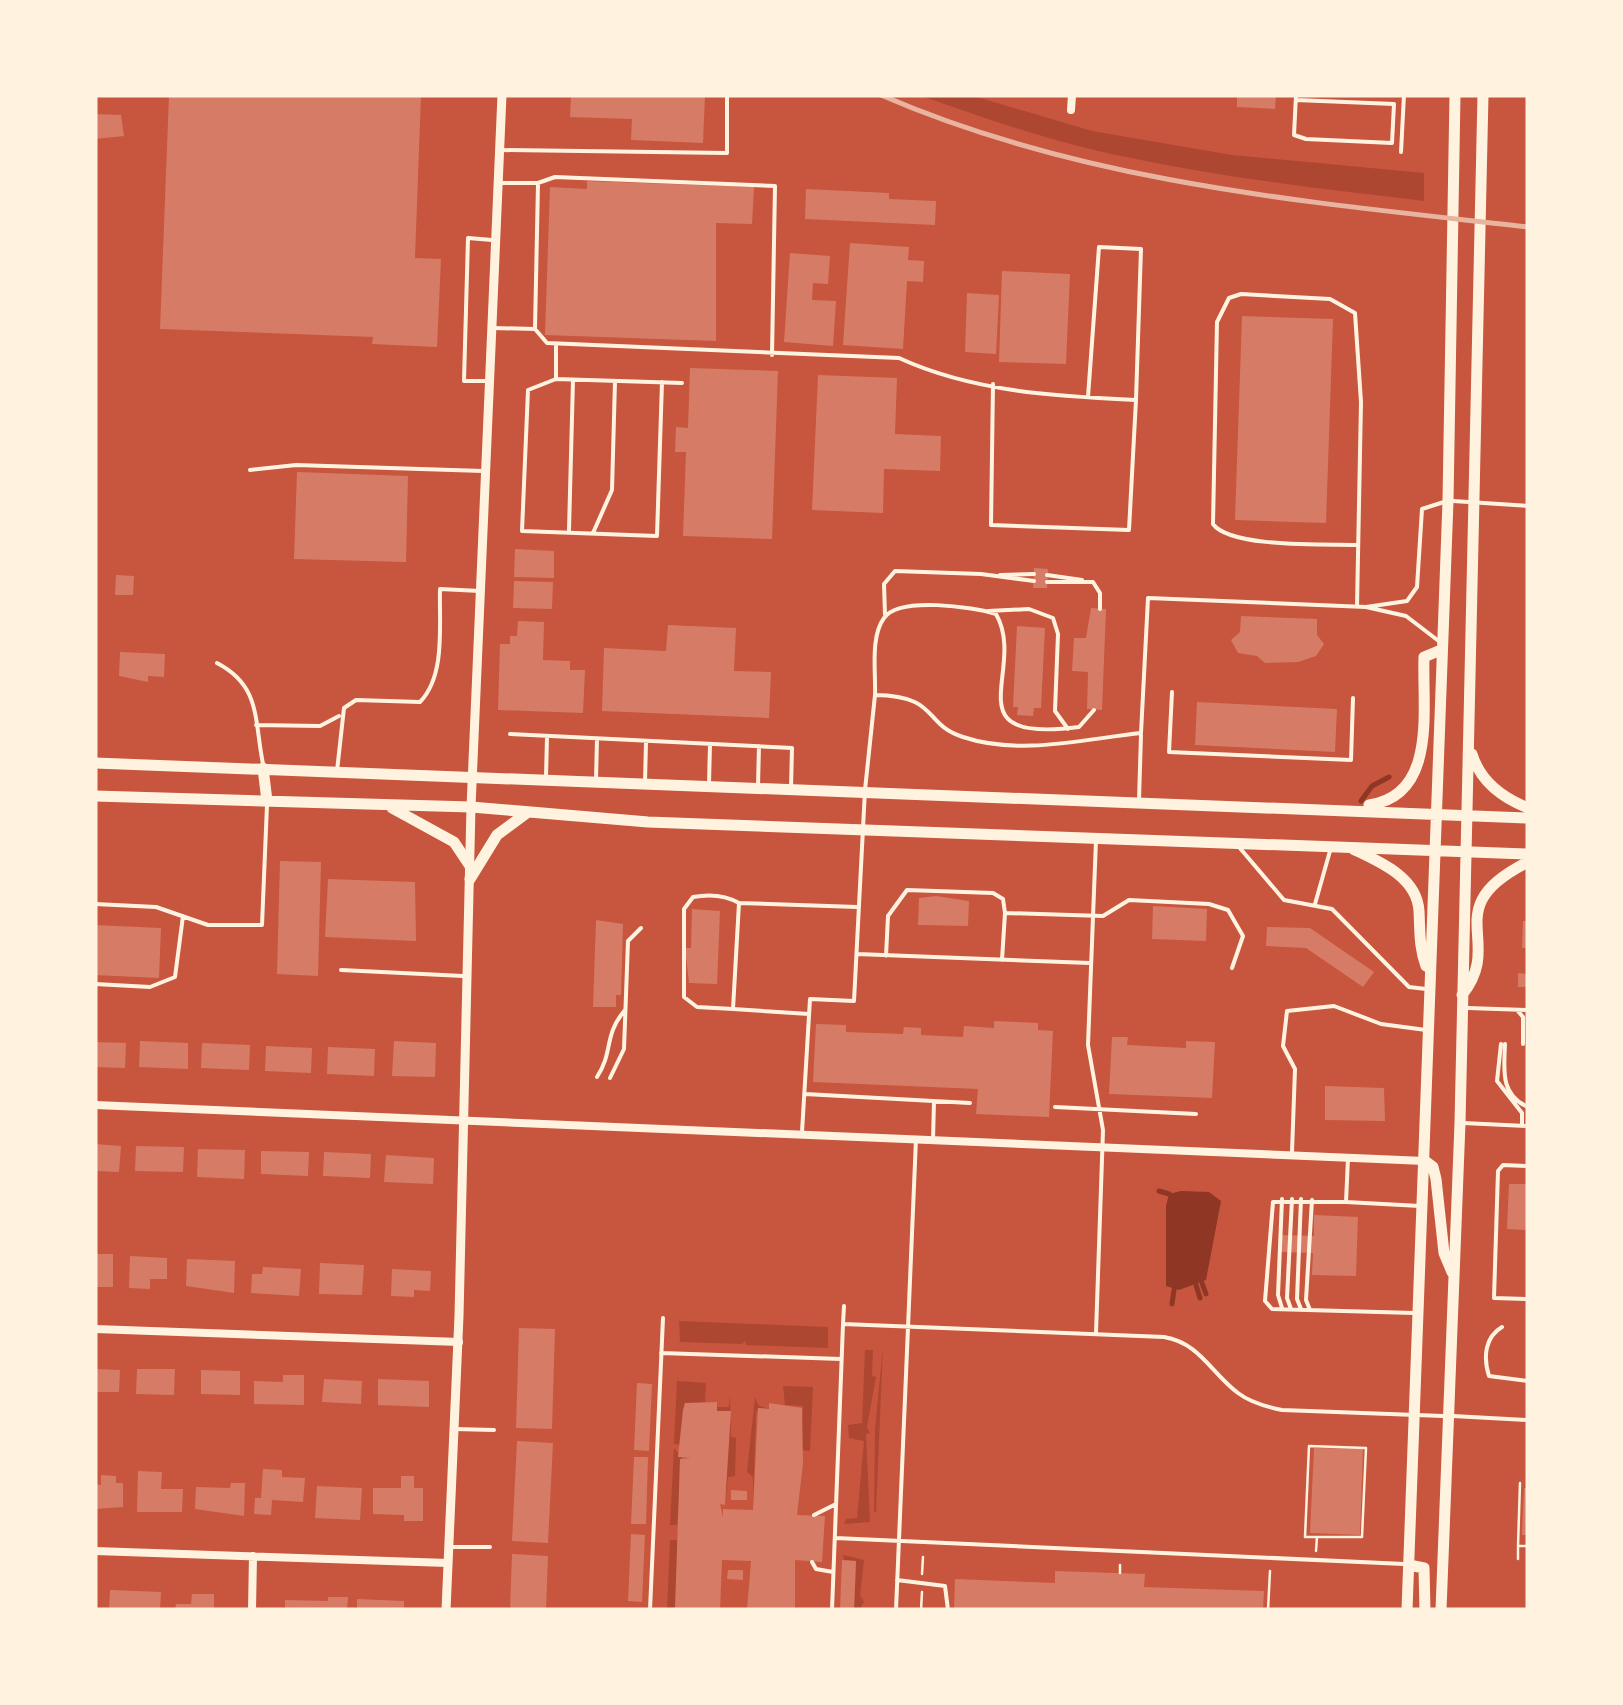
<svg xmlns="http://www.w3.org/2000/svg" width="1623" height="1705" font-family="'PT Sans',sans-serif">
  <rect width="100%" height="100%" fill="#c8553d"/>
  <path fill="#ae4732" d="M919,95H970L1092,131L1232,155L1424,173V201C1324,189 1224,178 1126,157C1055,143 987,119 919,95Z
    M679,1321L828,1327V1348L746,1345L745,1341L742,1344L680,1342Z
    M883,1346L876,1512H874L875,1429Z
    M865,1350H873L872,1376L876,1377L867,1427L870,1433L866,1434L870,1522L844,1524L846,1519L857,1518L864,1441L849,1438L848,1425L862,1423Z
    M677,1381L706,1383L705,1402L683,1410V1445L674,1444Z
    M783,1386L813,1387L810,1451L800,1450L803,1406L785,1405Z
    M730,1396L731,1437L736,1438L735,1476L728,1477L725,1505L730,1411H717V1407H729Z
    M755,1397L758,1405L769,1409L758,1408L756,1413L753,1506V1477L747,1472Z
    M674,1448L682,1458L677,1525H670Z
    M670,1540H677L678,1546L675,1607L667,1610Z
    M843,1555L864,1560L860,1595L864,1602L859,1610H854L856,1561L844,1560Z"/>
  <path fill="#8f3625" d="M1181,1191L1209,1192L1221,1201L1206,1280L1179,1290L1166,1286V1206L1169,1194Z"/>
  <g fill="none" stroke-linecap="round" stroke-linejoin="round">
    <path stroke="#8f3625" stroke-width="5" d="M1361,801L1372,786L1389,777
      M1159,1191L1169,1194
      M1202,1283L1206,1294
      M1196,1285L1200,1298
      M1172,1304L1174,1290"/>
  </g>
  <path fill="#d67c66" d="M169,95H421L415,258L441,259L437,347L372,344L373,337L160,329Z
    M571,95H705L703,143L631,140L632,119L570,117Z
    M1237,95H1276L1275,109L1237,107Z
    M95,114L121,115L124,136L95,139Z
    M587,181L754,187L752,224L716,223V341L545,335L550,187L587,189Z
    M806,189L889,193V199L936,201L935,225L805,219Z
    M850,243L909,247L908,260L924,261L923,282L907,281L903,349L843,345Z
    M790,253L830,256L828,284L813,283L812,300L836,301L833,346L784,342Z
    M1002,271L1070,274L1066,364L999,362Z
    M967,293L999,295L996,354L965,352Z
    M1242,316L1333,319L1326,523L1235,520Z
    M690,368L778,371L772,539L683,536L686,452H675L676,427L688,428Z
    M818,375L897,378L895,434L941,436L940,471L884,469L883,513L812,510Z
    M297,472L408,476L406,562L294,559Z
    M515,549L554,551V578L514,577Z
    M1034,568L1048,569L1047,588H1033Z
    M116,575L134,576L133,595H115Z
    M514,581L553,582L552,609L513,608Z
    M1091,608L1106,609L1102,710L1087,709L1088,672L1072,671L1074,638H1086Z
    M1241,616L1317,619V635L1324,644L1316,656L1298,662L1265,663L1257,656L1238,653L1231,640L1240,632Z
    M518,621L544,622L543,660L570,661V670H585L583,713L498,710L500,644H510V636H517Z
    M668,625L736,628L734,671L771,672L769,718L602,711L604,648L666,651Z
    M1017,626L1045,628L1041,708H1034L1033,716L1017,715L1018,707H1013Z
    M120,652L165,654L164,677L148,676V682L119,676Z
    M1197,702L1337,709L1335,752L1195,745Z
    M280,861L321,862L318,976L277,974Z
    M328,879L415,882L416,941L325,937Z
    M936,896L969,901L968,926L918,925L919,898Z
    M1153,906L1207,909L1206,941L1152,939Z
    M692,909L720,911L717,984L689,983L685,948H691Z
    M596,920L623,924L621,995H616V1007H593Z
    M1523,921H1528V948H1522Z
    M95,925L161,928L159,978L95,975Z
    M1267,927L1310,928L1374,972L1363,987L1306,948L1266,946Z
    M1518,973L1528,974V987H1518Z
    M994,1021L1038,1023V1030L1053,1031L1049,1117L976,1114L978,1089L813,1082L816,1024L846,1025V1032L903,1034L904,1027L921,1028V1035L963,1037L964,1026L994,1028Z
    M1112,1037H1128L1127,1045L1186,1048V1041L1215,1042L1212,1098L1109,1094Z
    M140,1041L188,1043V1069L139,1067Z
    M394,1041L436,1043L435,1077L392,1076Z
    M95,1042L126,1043L125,1068L95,1067Z
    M202,1043L250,1045L249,1070L201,1068Z
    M266,1046L312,1048L311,1073L265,1071Z
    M328,1047L375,1049L374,1076L327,1074Z
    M1325,1086L1384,1088L1385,1121L1325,1120Z
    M95,1144L121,1146L119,1172L95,1171Z
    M136,1146L184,1147L183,1172L135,1171Z
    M198,1149L245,1150L244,1179L197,1177Z
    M261,1151L309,1152L308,1176L261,1174Z
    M324,1152L371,1154L370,1178L323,1176Z
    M386,1155L434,1158L433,1184L384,1182Z
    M1509,1184H1528V1230L1507,1229Z
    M1314,1215L1358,1217L1356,1276L1312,1275L1313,1253L1281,1252L1282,1235L1314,1236Z
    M95,1254H113V1287H95Z
    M130,1256L167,1258V1279H150V1289L129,1288Z
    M187,1259L235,1261L234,1293L186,1286Z
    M320,1263L364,1265L362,1295L319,1294Z
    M263,1267L301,1269L299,1296L251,1293L252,1274H262Z
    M392,1269L431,1271L430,1291L414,1290V1297L391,1296Z
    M519,1328L555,1329L552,1429L516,1428Z
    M95,1369L120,1370L119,1392H95Z
    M137,1369H175L174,1395L136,1394Z
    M201,1370L240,1371V1395L201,1394Z
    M283,1375H304V1405L254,1404V1381L283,1382Z
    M324,1379L362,1381L361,1404L322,1402Z
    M378,1379L429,1381V1407L378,1405Z
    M637,1383L652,1384L649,1451L634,1450Z
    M717,1402V1411H731L725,1505L720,1504L723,1517V1509L753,1510L758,1408L769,1409V1403L802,1408L803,1463L797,1515L825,1516L822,1562L795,1560V1610H747L751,1561L722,1560L720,1610H675L680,1459L691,1458L678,1457L683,1410L685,1403Z
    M517,1441L553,1443L548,1543L512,1541Z
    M1314,1448L1363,1449L1360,1535L1310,1533Z
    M634,1457H648L646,1524H631Z
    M263,1469L282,1470V1477L305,1478L303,1502L272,1500L271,1515L254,1514L255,1498H261Z
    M138,1471L162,1472L161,1489H183L182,1512H137Z
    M101,1475L116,1476V1483H123V1507L95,1509V1484L101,1485Z
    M401,1476H414V1488H423V1521H404V1515L373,1514V1488H401Z
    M231,1483H245L244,1516L195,1509L196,1487L230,1488Z
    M317,1486L362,1488L360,1520L315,1518Z
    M1524,1488H1528V1535H1522Z
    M731,1490L747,1491V1500H731Z
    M631,1534L645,1535L642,1602L628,1601Z
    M512,1554L548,1556L546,1610H510Z
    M842,1560L856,1561L854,1610H840Z
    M728,1570H743V1580L727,1579Z
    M1055,1571L1145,1574L1144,1587L1264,1591L1263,1610H954L955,1579L1055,1583Z
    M110,1590L161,1592L160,1610H109Z
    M192,1594H214V1610H175L176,1604H191Z
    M328,1597H348L347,1610H285V1600L328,1601Z
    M357,1599L404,1601V1610H357Z"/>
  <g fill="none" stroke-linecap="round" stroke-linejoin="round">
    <path stroke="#fff3e0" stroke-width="2.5" d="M1520,1483L1518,1546H1528
      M1316,1551L1317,1537H1305L1309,1446L1366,1448L1362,1537H1317
      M1518,1559V1547
      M1120,1573V1565
      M922,1574L923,1557
      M921,1610L922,1592
      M1268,1610L1270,1571"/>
    <path stroke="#fff3e0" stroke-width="4" d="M1296,100L1394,104L1392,143L1306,139L1294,135L1296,95
      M500,150L727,153V95
      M1401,152L1404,95
      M501,183H538L555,177L775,186L772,355
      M493,328L535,329L547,343L899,358C973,392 1055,396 1136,400L1141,249L1099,247L1088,397
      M535,329L538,184
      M556,379V344
      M487,381H464L468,238L492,240
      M662,382L657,536L522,531L528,390L556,379L682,383
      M993,384L991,525L1129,530L1136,400
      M250,470L296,465L483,471
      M1453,501L1528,506
      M569,530L573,380
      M593,533L612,490L615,381
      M1356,545C1326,544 1230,548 1213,524L1217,322L1229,298L1241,294L1330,299L1355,313L1361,402L1357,607
      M1000,575L1034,574
      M1047,575L1082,580
      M1047,582H1093L1100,593V609
      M1366,607L1406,616L1440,642
      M988,611L1029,609L1053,618L1058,634L1055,711L1068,729
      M885,615L884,584L895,571L981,574L1034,581
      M217,663C261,686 254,719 263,764
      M1172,692L1169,752L1351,760L1353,698
      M875,695C876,673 870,637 884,618C899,596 973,607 996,614C1028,670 949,744 1079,727L1094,710
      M256,725L320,726L339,716
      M510,734L792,748L791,788
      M337,771L344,708L356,700L420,702C446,675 439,624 440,589L480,591
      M546,777L547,737
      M596,780L597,739
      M645,782L646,742
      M709,784L710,744
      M758,786L759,746
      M1139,800L1141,735
      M1239,847L1284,900L1332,909L1409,987L1426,989
      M95,904L156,907L208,925H262L267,805
      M1315,904L1330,851
      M857,954L1090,963
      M886,956L888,916L907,890L993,893L1003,899L1005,913
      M1002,960L1005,913L1103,916L1129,900L1209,904L1228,910L1243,936L1232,968
      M341,970L463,976
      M95,984L150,987L175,977L183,916
      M1468,1008L1528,1010
      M733,1009L697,1007L684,997V909L693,897C709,894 725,895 739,903
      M1517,1010L1523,1017V1044
      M809,1014L733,1009L739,903L857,907
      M1501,1044L1497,1081L1522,1113V1126
      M1505,1044C1504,1070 1500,1095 1528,1107
      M597,1077C614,1051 603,1036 625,1010
      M610,1078L624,1049L628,941L641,928
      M805,1094L970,1103
      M1055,1107L1196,1114
      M1463,1123L1528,1126
      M802,1132L810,999L854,1001L865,790L875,695C940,696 922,724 963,737C1020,756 1084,739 1141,733L1148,598L1366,607L1407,601L1417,587L1422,509L1444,502
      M933,1140L934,1101
      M1292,1152L1295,1069L1283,1046L1287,1011L1334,1006L1381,1024L1426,1030
      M1348,1158L1346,1202H1273L1265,1301L1272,1309L1414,1313
      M1528,1166L1503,1165L1498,1171L1494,1298L1528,1299
      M1282,1199L1278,1295L1282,1308
      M1301,1199L1297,1299L1301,1309
      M1346,1202L1420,1206
      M1291,1309L1287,1298L1292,1199
      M1310,1310L1306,1300L1312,1200
      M843,1324L844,1306
      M1502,1327C1485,1337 1483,1357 1489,1376L1528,1381
      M1096,1333L1103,1130L1088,1045L1096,840
      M661,1353L841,1359
      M1453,1416L1528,1420
      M454,1429L494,1430
      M814,1515L836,1504
      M835,1538L1404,1564
      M449,1547H490
      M812,1562L816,1569L833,1572
      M897,1580L945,1586L948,1610
      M650,1610L663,1318
      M832,1610L843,1324L1164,1337C1200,1343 1211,1373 1238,1393C1251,1403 1267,1407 1282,1410L1443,1416
      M896,1610L916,1139"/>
    <path stroke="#fff3e0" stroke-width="8" d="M1071,110L1072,95
      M95,1105L1425,1161
      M95,1329L459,1342
      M95,1551L448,1563
      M252,1610L253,1556"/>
    <path stroke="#fff3e0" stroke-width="9" d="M446,1610L459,1316L471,807L502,95"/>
    <path stroke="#fff3e0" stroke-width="11" d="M1472,754C1480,781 1503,798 1528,808
      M95,763L1528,818
      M263,768L267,801
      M95,796L471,807L648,822L1528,854
      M1369,805C1438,795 1422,709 1424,657L1441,650
      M392,808L454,842L470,866
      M1353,849C1380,862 1417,877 1419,911C1420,931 1419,947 1426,966
      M470,879L497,835L528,812
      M1462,995C1506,941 1436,908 1528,862
      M1425,1161L1433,1167L1436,1179L1444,1253L1452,1272
      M1409,1565L1424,1568L1425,1610
      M1407,1610L1448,501L1455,95
      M1441,1610L1460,1123L1483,95"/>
    <path stroke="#e9b49f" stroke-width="5" d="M881,95C1086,184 1309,202 1528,227"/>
  </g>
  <rect width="1623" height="1705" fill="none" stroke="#fff3e0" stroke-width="195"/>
</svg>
